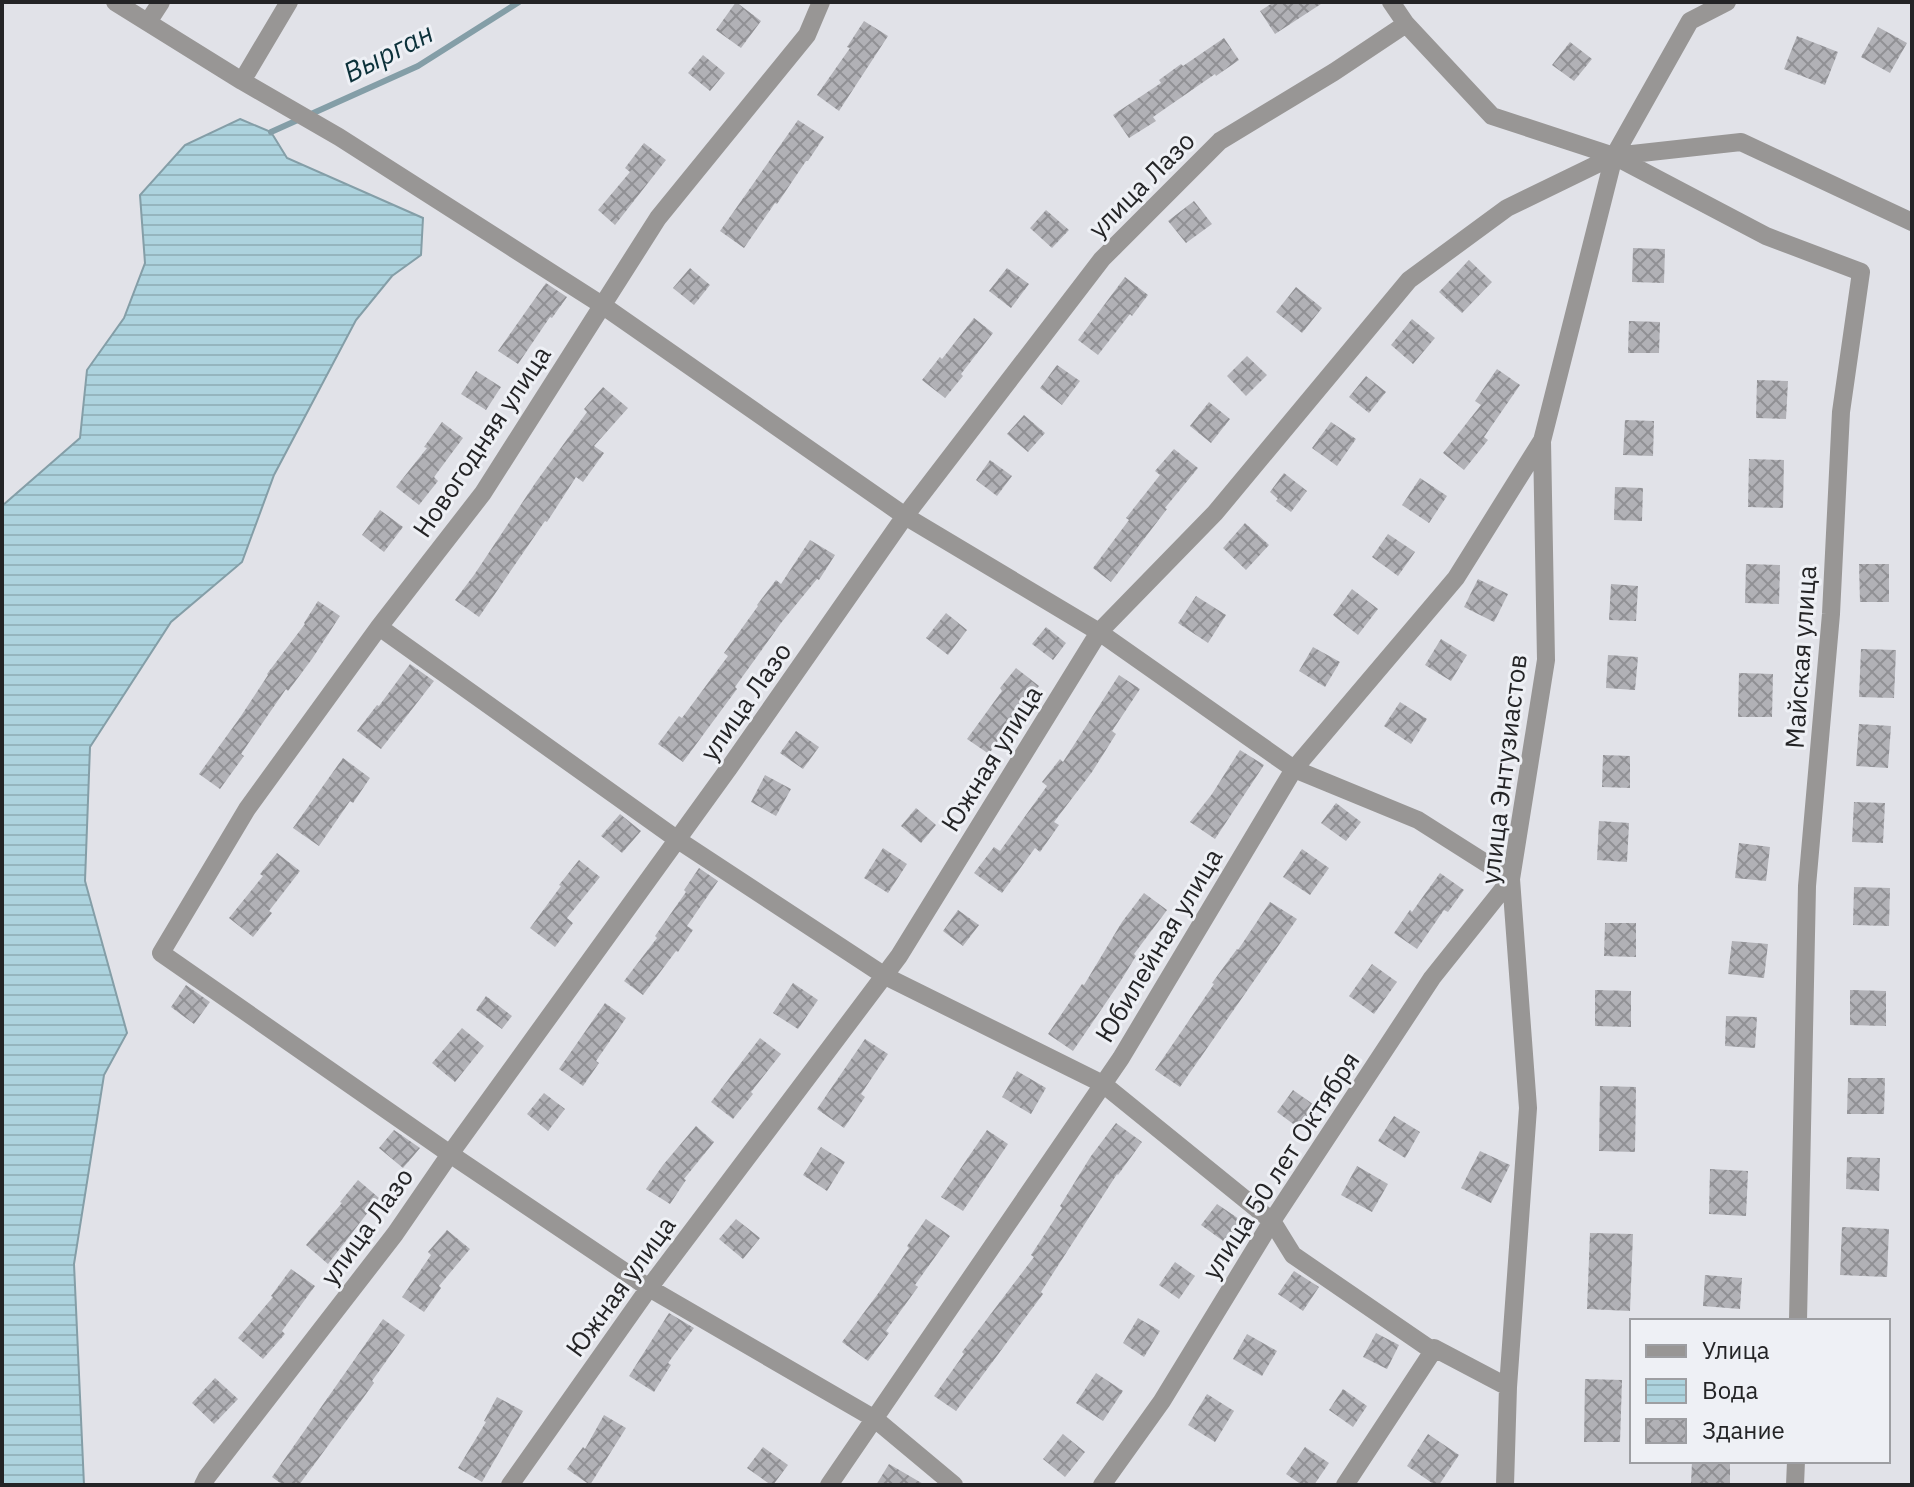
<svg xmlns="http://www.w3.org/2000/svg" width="1914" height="1487" font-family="'IBM Plex Sans',sans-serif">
  <defs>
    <pattern id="water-rules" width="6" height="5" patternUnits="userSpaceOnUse" patternTransform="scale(2)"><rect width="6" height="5" fill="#add3de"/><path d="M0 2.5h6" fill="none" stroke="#95b5be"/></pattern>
    <pattern id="building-cross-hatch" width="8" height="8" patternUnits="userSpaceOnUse" patternTransform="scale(2)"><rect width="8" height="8" fill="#b1b1b6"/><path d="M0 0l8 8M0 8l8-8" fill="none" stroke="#909094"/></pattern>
  </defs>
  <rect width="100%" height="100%" fill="#e1e2e8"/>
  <path fill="url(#water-rules)" stroke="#849ea7" stroke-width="2" d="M240,119L271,132L287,158L423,218L421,255L392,276L356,320L274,475L242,562L171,622L90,747L85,881L127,1033L104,1075L74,1264L84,1485H2V506L80,438L87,370L124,318L145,263L140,195L185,145Z"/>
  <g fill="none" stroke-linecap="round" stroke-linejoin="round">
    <path stroke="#849ea7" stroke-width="6" d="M271,132L418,66L519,2"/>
  </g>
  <path fill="url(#building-cross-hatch)" d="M736,2L761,21L741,48L716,30Z
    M1274,2H1324L1275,34L1260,11Z
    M864,21L888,36L839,111L817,95L850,48L847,47Z
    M1878,27L1907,43L1890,73L1861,57Z
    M1797,36L1838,52L1825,85L1784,69Z
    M1224,38L1239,60L1216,76L1215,74L1153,117L1156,121L1129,138L1113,115L1161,83L1159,80L1181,64L1183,66Z
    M1570,42L1592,59L1574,81L1552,65Z
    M703,55L725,73L710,91L688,73Z
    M798,120L824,137L808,161H806L777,204L775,203L744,248L720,231Z
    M644,143L666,160L615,225L598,210L630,172L625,168Z
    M1194,201L1212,224L1186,243L1168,221Z
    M1046,210L1069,230L1052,248L1030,228Z
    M1633,248L1665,249L1664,283L1632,282Z
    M1469,260L1492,282L1462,313L1439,292Z
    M690,268L710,285L694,305L673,288Z
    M1007,268L1029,284L1011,308L989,291Z
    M1125,277L1148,295L1132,316L1130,314L1098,355L1078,340Z
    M546,283L567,297L552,318L550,317L518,364L498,351Z
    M1296,287L1322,308L1302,333L1276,312Z
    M974,318L993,333L961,374L963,376L945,398L922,380L940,357L942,359Z
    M1412,319L1435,338L1413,364L1391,345Z
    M1629,321L1660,322L1659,353H1628Z
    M1247,356L1267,375L1246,396L1227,376Z
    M1057,365L1080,381L1062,405L1040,388Z
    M1497,369L1520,385L1484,437L1488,440L1464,470L1443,453L1481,405L1475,401Z
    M476,371L501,387L486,410L461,394Z
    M1366,376L1386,392L1369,413L1349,397Z
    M1757,380L1788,381L1786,419L1756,418Z
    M603,387L628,408L594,446L604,453L583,482L576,477L547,522L545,521L479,617L455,600L474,575L536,482L587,412L584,409Z
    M1209,402L1230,419L1211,443L1190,426Z
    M1024,415L1045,433L1028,452L1007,434Z
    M1625,420L1654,421L1653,456L1623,455Z
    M442,422L463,438L434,477L438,481L419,505L396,487L427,448L424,447Z
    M1331,422L1356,439L1337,466L1312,448Z
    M1174,449L1198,468L1165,508L1167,509L1111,582L1093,568L1129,520L1126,518L1160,475L1155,471Z
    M1749,459L1784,460L1783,508L1748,507Z
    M990,460L1012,476L997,496L976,480Z
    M1284,473L1307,491L1291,512L1276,501L1278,499L1270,492Z
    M1420,478L1447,496L1429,523L1402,505Z
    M1615,487L1643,488L1642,521L1614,520Z
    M380,510L403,527L384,552L362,535Z
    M1245,523L1269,545L1246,570L1223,548Z
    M1388,534L1415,552L1398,576L1372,557Z
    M810,540L835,555L819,580L817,579L781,623L735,687L737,689L683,762L658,744L679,716L682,718L728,656L724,653L758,606L757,605L776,580L781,584Z
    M1746,564L1780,565L1779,604L1745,603Z
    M1859,564H1889V602H1860Z
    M1478,579L1508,594L1494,622L1464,607Z
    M1611,584L1638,586L1636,621L1609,620Z
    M1352,589L1378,609L1358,635L1333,615Z
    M1196,596L1226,615L1208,643L1178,623Z
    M318,601L340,616L312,659L288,691L286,689L241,754L244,756L220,789L199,774L239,719L268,675L267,674L305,624L304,623Z
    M946,613L967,630L948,655L926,638Z
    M1046,627L1066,643L1053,660L1032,644Z
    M1441,639L1467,655L1451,681L1425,665Z
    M1313,647L1340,662L1325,687L1299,671Z
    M1861,649L1896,650L1894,698L1859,697Z
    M1608,655L1638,657L1635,690L1606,688Z
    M410,664L434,681L381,749L357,731L377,705L379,706Z
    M1016,668L1039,686L1007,727L989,754L967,739L1002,691L1000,688Z
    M1739,673L1773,674L1772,717H1738Z
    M1119,675L1140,689L1112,731L1116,734L1092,772L1054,822L1059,825L1040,852L1035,848L1002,893L974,873L994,847L1000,851L1047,786L1042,782L1060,759L1063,762Z
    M1400,702L1427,719L1411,744L1384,726Z
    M1859,724L1891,726L1888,768L1856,766Z
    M796,731L819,747L803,769L780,753Z
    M1240,750L1264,765L1215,839L1190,822L1212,794Z
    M1603,755L1630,756V788L1602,787Z
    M343,758L370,778L353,803L350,801L319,846L293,828Z
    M765,775L791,789L776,816L751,802Z
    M1854,802L1885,803L1883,843L1852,842Z
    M1336,803L1361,822L1346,841L1321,823Z
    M916,808L936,825L921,843L901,826Z
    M620,814L641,831L622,853L601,836Z
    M1599,821L1629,823L1627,862L1597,860Z
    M1739,843L1770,847L1766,881L1735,878Z
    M883,848L907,864L888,893L864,878Z
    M1302,849L1329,868L1310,895L1283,877Z
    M277,853L300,871L269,911L272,913L253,937L229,918L263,876L260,874Z
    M579,860L600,877L567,918L573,923L555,947L530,928L561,886L559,885Z
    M699,868L718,881L687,926L693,930L678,952L676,951L643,995L624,981L657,938L655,936L686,892L684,890Z
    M1440,873L1464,890L1448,912L1444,910L1417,949L1394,933L1410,910L1412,912Z
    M1854,887L1890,888L1889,926L1853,925Z
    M1144,893L1167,910L1134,954L1136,956L1120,982L1073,1051L1048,1034L1082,984L1084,985L1122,922Z
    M1270,902L1297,919L1180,1087L1155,1070L1214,984L1212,983L1237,949L1238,950Z
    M958,910L979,925L963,946L943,931Z
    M1605,923H1636V957L1604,956Z
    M1732,941L1768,944L1764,978L1728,974Z
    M1372,964L1397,982L1374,1014L1349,996Z
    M793,983L818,1000L798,1029L773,1013Z
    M186,985L210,1002L194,1024L171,1007Z
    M1595,990L1631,991V1027L1595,1026Z
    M1850,990L1886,991V1026L1850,1025Z
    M486,996L512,1016L502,1029L476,1010Z
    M605,1003L626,1018L596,1061L599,1063L583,1086L559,1069Z
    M1726,1016L1757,1017L1755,1048L1725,1046Z
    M462,1028L484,1046L455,1082L432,1063Z
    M760,1038L781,1054L751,1092L753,1094L733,1119L711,1102Z
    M865,1039L888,1054L861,1094L865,1097L844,1128L817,1109Z
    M1017,1071L1046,1088L1031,1114L1002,1097Z
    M1848,1078H1885L1884,1114H1847Z
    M1600,1086L1636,1087L1635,1152L1599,1151Z
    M1293,1090L1317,1107L1300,1129L1277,1112Z
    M544,1093L565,1109L548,1131L527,1114Z
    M1394,1116L1420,1132L1405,1158L1378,1141Z
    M1116,1123L1142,1142L1118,1175L1117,1174L1041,1292L1043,1294L956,1411L934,1396L964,1354L962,1352L1034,1257L1031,1255L1062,1208L1060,1206L1091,1156Z
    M696,1126L714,1142L684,1179L686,1180L670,1204L646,1189L663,1165Z
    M394,1130L420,1148L403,1168L379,1148Z
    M987,1130L1008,1144L963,1211L941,1197Z
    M821,1147L845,1162L827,1191L803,1175Z
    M1480,1151L1510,1165L1491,1203L1461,1188Z
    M1847,1157L1880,1158L1879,1191L1846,1189Z
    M1357,1166L1388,1184L1372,1212L1341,1195Z
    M1710,1169L1748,1171L1746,1216L1709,1214Z
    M358,1180L379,1198L328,1264L306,1245L342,1203L340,1202Z
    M1217,1204L1242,1221L1226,1243L1201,1225Z
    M736,1219L760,1238L743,1259L719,1239Z
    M926,1219L950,1236L915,1285L918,1287L886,1331L889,1333L868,1361L842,1342L877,1295L909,1248L907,1246Z
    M1842,1227L1889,1229L1887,1277L1840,1275Z
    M447,1230L470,1249L439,1286L441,1288L424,1312L402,1297L431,1255L428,1252Z
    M1590,1233L1633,1234L1630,1311L1587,1309Z
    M1175,1262L1195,1276L1179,1299L1159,1285Z
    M291,1269L315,1286L282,1331L285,1334L263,1359L238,1338L273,1297L271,1296Z
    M1294,1271L1319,1287L1303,1311L1278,1294Z
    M1705,1275L1742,1278L1740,1309L1703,1306Z
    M669,1313L694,1328L668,1363L671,1365L654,1392L629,1376Z
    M1138,1318L1160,1331L1144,1357L1123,1343Z
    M383,1319L405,1335L372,1381L374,1383L358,1405L299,1485H283L272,1477Z
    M1376,1333L1399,1345L1387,1369L1363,1357Z
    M1247,1334L1277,1351L1262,1376L1233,1359Z
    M1096,1373L1123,1391L1103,1421L1076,1403Z
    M215,1378L238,1399L214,1424L192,1403Z
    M1585,1379L1622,1380L1620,1442H1584Z
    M1343,1389L1367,1406L1353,1427L1329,1410Z
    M1207,1394L1234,1411L1215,1442L1188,1425Z
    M497,1397L523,1411L482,1482L458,1468L486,1422L484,1421Z
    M604,1415L626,1428L590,1485L567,1469L583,1447L585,1449Z
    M1063,1434L1085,1452L1065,1477L1043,1459Z
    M1428,1434L1459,1455L1439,1485H1435L1407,1466Z
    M763,1447L788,1465L773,1485H771L747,1468Z
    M1305,1447L1329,1463L1314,1485H1302L1286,1474Z
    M1692,1461H1730V1485H1691Z
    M889,1464L925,1485H876Z"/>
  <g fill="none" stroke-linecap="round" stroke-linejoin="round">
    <path stroke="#989695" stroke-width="18" d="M115,2L242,81L339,137L602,305L905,516L1099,632L1294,769L1418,820L1511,879L1432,978L1272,1221L1162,1401L1102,1485
      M821,2L807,35L658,218L483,493L379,627L247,809L161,953L450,1154L649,1288L875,1419L954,1485
      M1391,2L1406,24L1492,116L1614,156L1542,441L1546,660L1511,879L1528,1108L1508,1387L1505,1485
      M148,22L161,2
      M242,81L289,2
      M1614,156L1766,236L1861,272L1841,412L1831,614L1807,886L1798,1321
      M1614,156L1690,21L1727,2
      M379,627L678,840L885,976L1103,1084L1272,1221L1293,1255L1433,1351L1434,1348L1508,1387
      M203,1485L207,1477L395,1234L450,1154L729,768L905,516L1102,259L1220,141L1334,72L1406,24
      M510,1485L649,1288L899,956L1099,632L1215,513L1409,280L1507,208L1614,156L1741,142L1912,222
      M829,1485L1121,1058L1294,769L1456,578L1541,442
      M1345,1485L1433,1351
      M1795,1485L1796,1461"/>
  </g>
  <g text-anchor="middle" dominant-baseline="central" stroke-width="6" stroke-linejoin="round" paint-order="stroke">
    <g font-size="26" fill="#242426" stroke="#eef0f5">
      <text transform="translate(1141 184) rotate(-45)">улица Лазо</text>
      <text transform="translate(481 441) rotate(-56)">Новогодняя улица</text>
      <text transform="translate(1800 657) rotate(-86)">Майская улица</text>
      <text transform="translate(745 701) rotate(-55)">улица Лазо</text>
      <text transform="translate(991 758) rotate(-58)">Южная улица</text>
      <text transform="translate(1503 769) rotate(-83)">улица Энтузиастов</text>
      <text transform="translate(1158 945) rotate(-59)">Юбилейная улица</text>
      <text transform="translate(1280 1165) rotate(-57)">улица 50 лет Октября</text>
      <text transform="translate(366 1226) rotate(-54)">улица Лазо</text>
      <text transform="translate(620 1286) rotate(-54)">Южная улица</text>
    </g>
    <g font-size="28" font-style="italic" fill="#0c313a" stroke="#eef0f5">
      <text transform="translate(388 52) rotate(-27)">Вырган</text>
    </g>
  </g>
  <rect width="1914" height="1487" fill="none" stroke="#242426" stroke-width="8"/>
  <rect x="1630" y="1319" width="260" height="144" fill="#eef0f5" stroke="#9d9ea2" stroke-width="2"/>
  <rect x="1646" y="1345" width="40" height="12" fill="#989695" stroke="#9d9ea2" stroke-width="2"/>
  <text x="1702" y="1359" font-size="24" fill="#242426">Улица</text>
  <rect x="1646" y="1379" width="40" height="24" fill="url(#water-rules)" stroke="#9d9ea2" stroke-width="2"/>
  <text x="1702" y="1399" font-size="24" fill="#242426">Вода</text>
  <rect x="1646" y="1419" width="40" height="24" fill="url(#building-cross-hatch)" stroke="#9d9ea2" stroke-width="2"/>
  <text x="1702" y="1439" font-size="24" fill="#242426">Здание</text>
</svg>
